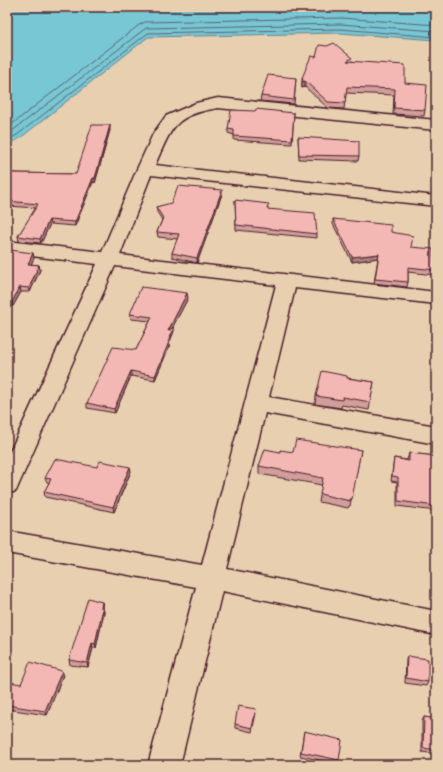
<svg xmlns="http://www.w3.org/2000/svg" width="443" height="772" font-family="Caveat,sans-serif">
  <rect width="100%" height="100%" fill="#e8cfb0"/>
  <filter id="ink" filterUnits="userSpaceOnUse"><feTurbulence type="fractalNoise" baseFrequency=".025" numOctaves="2"/><feDisplacementMap in="SourceGraphic" scale="8" xChannelSelector="R" yChannelSelector="G"/><feConvolveMatrix kernelMatrix="1 2 1 2 8 2 1 2 1" color-interpolation-filters="sRGB"/></filter>
  <g filter="url(#ink)">
    <path fill="#78c7d4" stroke="#668490" d="M7,7H436V40L340,33L148,37L19,139L7,145Z"/>
    <g fill="none" stroke-linecap="round" stroke-linejoin="round">
      <path stroke="#5c626f" stroke-width="1" d="M7,128L139,25L145,22L341,18L436,25
        M7,135L146,28L340,24L436,31
        M7,140L17,135L148,33L340,29L436,37"/>
      <g stroke="#4a1f2b" stroke-width="3">
        <path id="minor" d="M218,98L436,120V130L218,108C174,115 172,127 155,165L436,196V206L151,175L120,255L436,292V304L295,288L269,397L436,426V444L265,413L227,569L436,611V635L222,591L180,765H148L196,587L7,553V531L202,565L276,285L115,266L19,484L16,491L7,494V458L97,264L7,253V241L102,252L137,169L153,134L166,116L196,103Z"/>
      </g>
      <use href="#minor" fill="#e8cfb0" fill-rule="evenodd"/>
    </g>
    <path fill="#d29e9b" stroke="#4a1f2b" d="M352,61L405,83L425,110L424,116L393,114L394,95L346,93L344,109L328,108L305,87L302,88V78Z
      M296,78L294,104L260,101L261,96Z
      M294,113L292,144L234,140V135L228,133V129Z
      M110,130L95,183L93,182L75,226L50,224L41,243L19,241L18,236L36,208L7,206V172L11,173L76,174Z
      M298,137L359,156L358,161L299,159Z
      M222,194L197,263L172,257V253L178,239L158,237L157,232L162,220L157,212L156,207Z
      M235,200L268,209L317,234V238L236,230Z
      M333,219L391,232L411,247L435,270L434,275L408,272V282L407,287L374,283L378,258L352,262L333,224Z
      M7,255L34,258L31,264L39,265L40,270L30,292H21L13,306H7Z
      M188,298L172,328L174,331L169,344V347L155,380L131,376L115,413L87,408V403L136,350L150,321L131,319L130,314Z
      M347,378L374,382L369,410L342,405L341,408L315,404L316,396Z
      M361,450L350,506H349L348,508L319,502L322,485L259,474V466L280,452Z
      M409,453L436,456V511L397,506V482L391,481L394,458L407,460Z
      M97,467L131,471L114,512L45,497L44,492L49,483L47,482L45,478Z
      M102,602L103,606V608L104,612L96,648H93L88,667L70,665L69,660Z
      M407,656L428,682L426,686L405,683L406,660Z
      M63,675L47,715L7,709V689L21,684Z
      M256,713L252,732L235,728V724Z
      M424,717L436,719V754L422,752V721Z
      M304,731L339,760L338,764L300,756Z"/>
    <path fill="#ab817e" stroke="#4a1f2b" d="M305,81V87L302,88V82Z
      M110,125V130L95,183V178Z
      M93,178V182L75,226V222Z
      M222,190V194L197,263V258Z
      M49,220L50,224L41,243L40,239Z
      M33,253L34,258L29,269L28,264Z
      M379,254L378,258L352,262V257Z
      M39,265L40,270L30,292L29,288Z
      M20,287L21,292L13,306L12,302Z
      M187,293L188,298L168,336V331Z
      M174,327V331L169,344V347L155,380V376Z
      M131,371V376L115,413L114,409Z
      M130,467L131,471L114,512L113,507Z
      M102,602L103,606L102,612L101,608Z
      M103,608L104,612L96,648L95,644Z
      M92,643L93,648L88,667L87,663Z
      M62,671L63,675L47,715L45,711Z"/>
    <path fill="#f4b8b4" stroke="#4a1f2b" d="M334,43L352,58L347,61L405,65V83L427,85L425,110L394,108L395,89L347,87L345,103L328,102L305,81L302,82L303,80L302,78L311,56L316,57L319,45L327,46Z
      M268,75L296,78L294,100L261,96Z
      M256,109L294,113L292,140L234,136V130L228,129L231,110L255,111Z
      M92,125H110L95,178H93L75,222L49,220L40,239L18,236L38,204L7,201V172H11V173L76,174Z
      M298,137L359,141V156L299,155Z
      M178,186L222,190L197,258L172,253L179,234L157,232L163,218L156,207L171,203Z
      M235,200L269,204L267,209L315,213L317,234L236,225Z
      M333,219L391,225V232L413,236L411,247L433,249L435,270L408,267V282L375,279L379,254L352,257Z
      M10,250L33,253L28,264L39,265L29,288L20,287L12,302L7,301V255Z
      M141,287L187,293L168,331L174,327L168,342H169L155,376L131,371L114,409L87,403L113,347L136,350L152,317L130,314Z
      M322,371L347,376V378L374,382L370,402L343,397L342,400L316,396Z
      M296,440L361,450L352,499H350V501L320,494L323,478L259,466L265,449L280,452V450L293,452Z
      M409,453L436,456V506L398,501V477L392,476L394,458L409,461Z
      M55,459L97,467L100,461L130,467L113,507L44,492L51,479L45,478Z
      M88,598L102,602L101,608H103L95,644L92,643L87,663L69,660Z
      M407,656L428,659V682L406,678Z
      M30,662L62,671L45,711L7,705V689L9,682L21,684Z
      M238,706L256,709L252,728L235,724Z
      M424,717L436,719V750L423,748Z
      M304,731L342,740L339,760L301,752Z"/>
  </g>
  <rect width="443" height="772" fill="none" stroke="#e8cfb0" stroke-width="24"/>
  <rect x="12" y="12" width="419" height="748" fill="none" stroke="#4a1f2b" stroke-width="1.5" filter="url(#ink)"/>
</svg>
